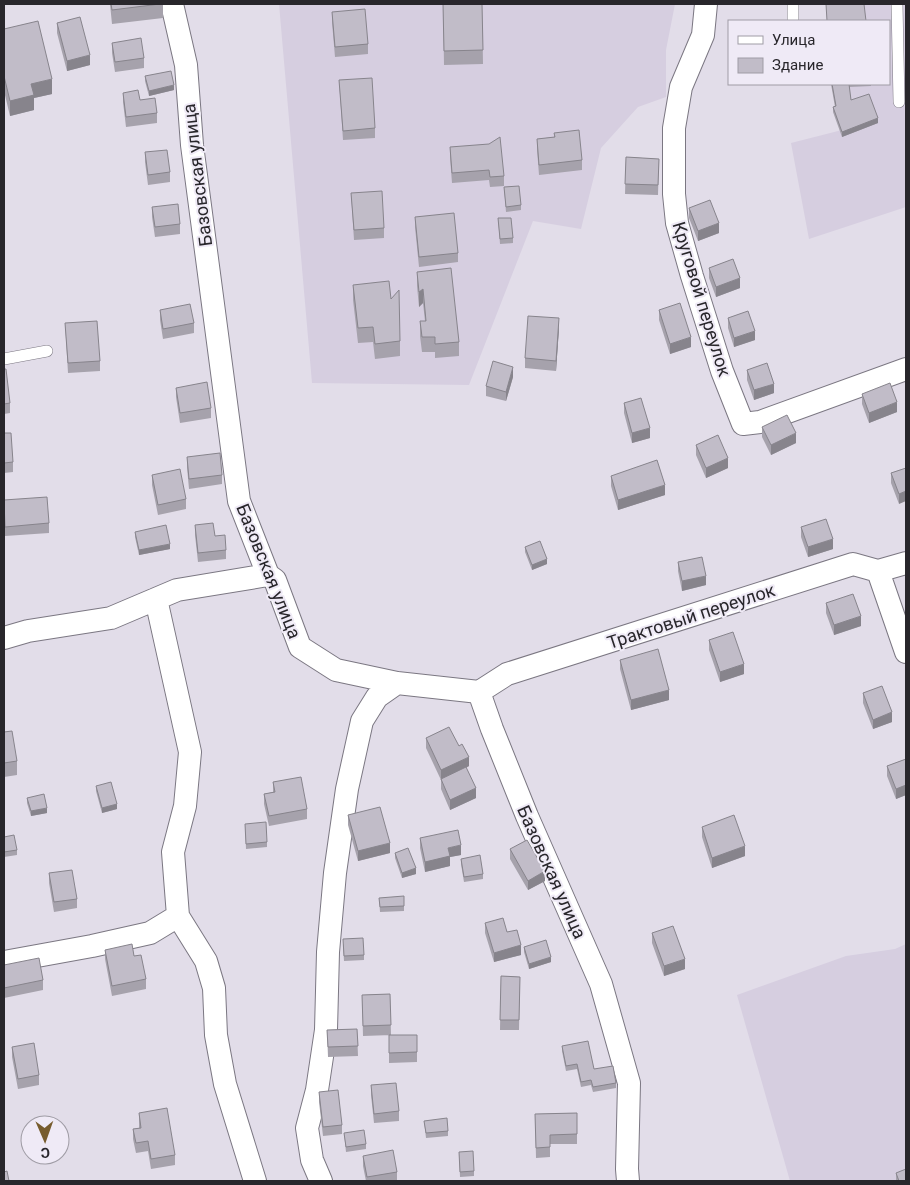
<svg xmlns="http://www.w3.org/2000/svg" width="910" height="1185" font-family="Roboto,sans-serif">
  <rect width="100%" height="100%" fill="#e2dde9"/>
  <path fill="#d6cee0" d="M279,4H675L666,50V97L638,107L601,148L581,229L533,221L469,385L312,383Z
    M828,4H906V207L809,239L791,143L842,130L837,84H889V21H830Z
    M906,944V1181H790L737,995L846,956L895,949Z"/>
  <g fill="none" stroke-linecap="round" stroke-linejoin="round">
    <g stroke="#7b7782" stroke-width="12">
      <path id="service" d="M897,4L899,102
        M793,21V4
        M4,359L47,351"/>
    </g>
    <g stroke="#7b7782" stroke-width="24">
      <path id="minor" d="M172,4L186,65L192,145L239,501L268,575L275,580L300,647L336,670L397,683L479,692L492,729L527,816L601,984L629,1083L627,1169L628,1181
        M706,4L703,35L681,87L674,128V194L677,223L692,276L722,371L743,424L760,422L906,369
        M878,571L906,652
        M156,599L190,752L185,806L173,852L178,916L206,961L214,988L216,1035L225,1084L255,1181
        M4,638L28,631L111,618L177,590L268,575
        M479,692L507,674L853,564L878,571L906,563
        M4,962L92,946L150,933L178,916
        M321,1181L312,1160L307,1128L317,1090L326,1030L328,952L335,873L347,789L362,721L377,697L397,683"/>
    </g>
    <use href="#service" stroke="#fff" stroke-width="11"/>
    <use href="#minor" stroke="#fff" stroke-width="22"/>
  </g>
  <path fill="#a6a2ac" d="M110,4H163V18L112,24Z
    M443,4H482L483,64L444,65Z
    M332,12L368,44V54L335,57L332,22Z
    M57,23L90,65L67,71L57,33Z
    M4,29L52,94L34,98V110L10,116L4,91Z
    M112,43L144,58V68L115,72L112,53Z
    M145,76L174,90L149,96L145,81Z
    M339,80L375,128V138L343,140Z
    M831,84H871V86L849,87L851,100L878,123L842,137L833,112V107H835Z
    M123,93L140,100L157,113V123L126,127L123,102Z
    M554,133L582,160V170L539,175L537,149V139L554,137Z
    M450,147L504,176V186L490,187L489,180L452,183L450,157Z
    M145,152L170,172V182L148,185L145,162Z
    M626,157L659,159L658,195L625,194Z
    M504,187L521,205V210L506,212Z
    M351,193L384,228V238L354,240Z
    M152,207L180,224V234L155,237L152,217Z
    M689,208L719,233L698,241L689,218Z
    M415,217L458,253V262L419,267L415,227Z
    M498,218L513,238V243L500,244Z
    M709,268L740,288L716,297L709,278Z
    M417,272L459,342V356L435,358V352H422L420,336V321H425L423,303L419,307L417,286Z
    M353,285L391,299L400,341V356L375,359L373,342L358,343L353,300Z
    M160,310L194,323V333L163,339L160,320Z
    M659,310L691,347L670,354L659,320Z
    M728,318L755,340L734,347L728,328Z
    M65,323L100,361V371L68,373Z
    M559,328L556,371L525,368V358Z
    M4,369L10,403V413L4,414Z
    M747,370L774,393L754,400L747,380Z
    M513,377L506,401L486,396V386Z
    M176,388L211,408V418L180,423L176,397Z
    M862,394L897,412L869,423L862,404Z
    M624,403L650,438L632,443L624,413Z
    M762,427L796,443L771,455L762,437Z
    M4,433L13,462V472L4,473Z
    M696,445L728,468L706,478L696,455Z
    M187,457L222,475V484L189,489L187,467Z
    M906,468L899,504L891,483V473Z
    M152,475L186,499V509L158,515L152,485Z
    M611,476L665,495L618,510L611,486Z
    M4,500L49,523V533L5,536L4,520Z
    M195,525L215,536L226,550V559L198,562L195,535Z
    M801,527L833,549L808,557L801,537Z
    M135,532L170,549L139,555L135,537Z
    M525,547L547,564L532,570L525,552Z
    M678,562L706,585L682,591L678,571Z
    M826,603L861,626L834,635L826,613Z
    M709,640L744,674L720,682L709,650Z
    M620,660L669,700L631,710L620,669Z
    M863,693L892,722L873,729L863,703Z
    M4,732L17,761V775L4,777Z
    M426,738L469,766L466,768L476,798L450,810L441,789V780L426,748Z
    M906,759V795L896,799L887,776V766Z
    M273,782L307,809V819L269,826L264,804V794L273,792Z
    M96,786L117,809L102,813L96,791Z
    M27,798L47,813L31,816L27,803Z
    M348,815L390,853L358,861L348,825Z
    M245,824L267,842V847L246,849Z
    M702,827L745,856L712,868L702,837Z
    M4,837L17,850V855L4,857Z
    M420,838L461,855L450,857V866L425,872L420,848Z
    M510,849L545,881L528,890L510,859Z
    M395,853L416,874L402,878L395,858Z
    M461,859L483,874V879L464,882L461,864Z
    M49,873L77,899V908L54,912L49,883Z
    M379,898L404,906V911L380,912Z
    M485,923L507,932L521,955L494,962L485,933Z
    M652,933L685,969L664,976L652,943Z
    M343,944L364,955V960L344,961Z
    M524,947L551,962L529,969L524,952Z
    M105,950L134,956L146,979V989L112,996L105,959Z
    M4,965L43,980V990L4,998Z
    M501,976L520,977L519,1030H500Z
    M390,994L391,1035L363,1036L362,995Z
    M357,1029L358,1056L328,1057L327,1030Z
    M389,1035H417V1062L389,1063Z
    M562,1046L594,1069L616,1083V1088L593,1092L591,1085L581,1087L577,1069L566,1071L562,1051Z
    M12,1047L39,1075V1085L18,1089L12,1057Z
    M371,1085L399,1111V1121L374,1123L371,1095Z
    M319,1092L342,1125V1134L323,1136L319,1102Z
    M139,1113L175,1155V1165L151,1169L148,1151L136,1153L133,1139V1129L139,1128Z
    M577,1113V1144H550V1157L536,1158L535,1114Z
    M424,1121L448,1131V1136L426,1138Z
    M344,1133L366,1144V1149L346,1152Z
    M459,1152L474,1171V1176L460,1177Z
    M363,1156L397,1172V1181H366L363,1166Z
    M896,1173L906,1181H896Z"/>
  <path fill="#87848c" d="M90,55V65L67,71V61Z
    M52,79V94L34,98V110L10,116V101L31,84Z
    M174,85V90L149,96V91Z
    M878,118V123L842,137V132Z
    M719,223V233L698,241V231Z
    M740,278V288L716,297V287Z
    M423,289V303L419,307V292Z
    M559,318V328L556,371V361Z
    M755,331V340L734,347V338Z
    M691,337V347L670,354V344Z
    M513,367V377L506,401V392Z
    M774,384V393L754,400V390Z
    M897,402V412L869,423V413Z
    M650,428V438L632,443V433Z
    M796,433V443L771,455V445Z
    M728,458V468L706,478V468Z
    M665,485V495L618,510V500Z
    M906,491V501L899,504V494Z
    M833,539V549L808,557V547Z
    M170,544V549L139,555V550Z
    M547,559V564L532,570V565Z
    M706,576V585L682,591V581Z
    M861,616V626L834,635V625Z
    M744,664V674L720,682V672Z
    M669,690V700L631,710V700Z
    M892,712V722L873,729V720Z
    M469,757V766L441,780V770Z
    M906,785V795L896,799V789Z
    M476,788V798L450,810V800Z
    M117,804V809L102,813V808Z
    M47,808V813L31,816V811Z
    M390,843V853L358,861V851Z
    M461,845V855L450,857V866L425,872V862L448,848Z
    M745,846V856L712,868V858Z
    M416,868V874L402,878V873Z
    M545,871V881L528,890V881Z
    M521,945V955L494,962V953Z
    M551,957V962L529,969V964Z
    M685,959V969L664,976V966Z"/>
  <path fill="#c1bcc8" stroke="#87848c" d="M111,4H160L112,10Z
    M443,4H482L483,50L444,51Z
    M826,4H864L866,21H827Z
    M365,9L368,44L335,47L332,12Z
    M80,17L90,55L67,61L57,23Z
    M38,21L52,79L31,84L34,95L10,101L4,76V29Z
    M141,38L144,58L115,62L112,43Z
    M171,71L174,85L149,91L145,76Z
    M372,78L375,128L343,131L339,80Z
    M832,84H849L851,100L869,94L878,118L842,132L833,107L836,106Z
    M138,90L140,100L155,98L157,113L126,117L123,93Z
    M579,130L582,160L539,165L537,139L555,137L554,133Z
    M500,137L504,176L490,177L489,170L452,173L450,147L489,144Z
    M167,150L170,172L148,175L145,152Z
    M626,157L659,159L658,185L625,184Z
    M519,186L521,205L506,207L504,187Z
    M382,191L384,228L354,230L351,193Z
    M710,200L719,223L698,231L689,208Z
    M178,204L180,224L155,227L152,207Z
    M454,213L458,253L419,257L415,217Z
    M498,218H511L513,238L500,239Z
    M733,259L740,278L716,287L709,268Z
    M451,268L459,342L435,344V337H422L420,321H426L423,289L419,292L417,272Z
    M389,281L391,299L399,290L400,341L375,344L373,327L358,328L353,285Z
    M680,303L691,337L670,344L659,310Z
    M190,304L194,323L163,329L160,310Z
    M748,311L755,331L734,338L728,318Z
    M528,316L559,318L556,361L525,358Z
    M97,321L100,361L68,363L65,323Z
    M493,361L513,367L506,392L486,386Z
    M767,363L774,384L754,390L747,370Z
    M4,369H6L10,403L4,404Z
    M207,382L211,408L180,413L176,388Z
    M890,383L897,402L869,413L862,394Z
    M641,398L650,428L632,433L624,403Z
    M787,415L796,433L771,445L762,427Z
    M4,433H11L13,462L4,463Z
    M718,435L728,458L706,468L696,445Z
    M220,453L222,475L189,479L187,457Z
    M657,460L665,485L618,500L611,476Z
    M906,468V491L899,494L891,473Z
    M180,469L186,499L158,505L152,475Z
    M47,497L49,523L5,527L4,500Z
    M826,519L833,539L808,547L801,527Z
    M213,523L215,536L225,535L226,550L198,553L195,525Z
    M166,525L170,544L139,550L135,532Z
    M540,541L547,559L532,565L525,547Z
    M702,557L706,576L682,581L678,562Z
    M853,594L861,616L834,625L826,603Z
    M733,632L744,664L720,672L709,640Z
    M658,649L669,690L631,700L620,660Z
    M882,686L892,712L873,720L863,693Z
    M449,727L459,746L462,744L469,757L441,770L426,738Z
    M12,731L17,761L4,763V732Z
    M906,759V785L896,789L887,766Z
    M466,767L476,788L450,800L441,779Z
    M301,777L307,809L269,816L264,794L275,792L273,782Z
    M111,782L117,804L102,808L96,786Z
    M44,794L47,808L31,811L27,798Z
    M380,807L390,843L358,851L348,815Z
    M734,815L745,846L712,858L702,827Z
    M266,822L267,842L246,844L245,824Z
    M458,830L461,845L448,848L450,856L425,862L420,838Z
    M14,835L17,850L4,852V837Z
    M527,840L545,871L528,881L510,849Z
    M408,848L416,868L402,873L395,853Z
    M480,855L483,874L464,877L461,859Z
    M72,870L77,899L54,902L49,873Z
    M404,896V906L380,907L379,898Z
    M503,918L507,932L517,930L521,945L494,953L485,923Z
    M673,926L685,959L664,966L652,933Z
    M363,938L364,955L344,956L343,939Z
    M546,940L551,957L529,964L524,947Z
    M132,944L134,956L141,955L146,979L112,986L105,950Z
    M39,958L43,980L4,988V965Z
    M501,976L520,977L519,1020H500Z
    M390,994L391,1025L363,1026L362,995Z
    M357,1029L358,1046L328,1047L327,1030Z
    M389,1035H417V1052L389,1053Z
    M588,1041L594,1069L613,1066L616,1083L593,1087L591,1080L581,1082L577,1064L566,1066L562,1046Z
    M34,1043L39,1075L18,1079L12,1047Z
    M396,1083L399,1111L374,1114L371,1085Z
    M338,1090L342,1125L323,1127L319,1092Z
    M167,1108L175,1155L151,1159L148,1141L136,1143L133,1129L141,1128L139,1113Z
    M577,1113V1134L550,1135V1147L536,1148L535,1114Z
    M447,1118L448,1131L426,1133L424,1121Z
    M364,1130L366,1144L346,1147L344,1133Z
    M393,1150L397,1172L367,1177L363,1156Z
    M473,1151L474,1171L460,1172L459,1152Z
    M906,1169V1181H899L896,1173Z
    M7,1171L9,1181H4V1172Z"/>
  <g text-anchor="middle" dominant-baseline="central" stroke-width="4" stroke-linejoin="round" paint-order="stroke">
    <g font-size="18" fill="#28262b" stroke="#efeaf6">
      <text transform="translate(197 175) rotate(-97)">Базовская улица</text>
      <text transform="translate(702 299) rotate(73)">Круговой переулок</text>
      <text transform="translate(269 571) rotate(68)">Базовская улица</text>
      <text transform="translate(691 616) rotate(-18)">Трактовый переулок</text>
      <text transform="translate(552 872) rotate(66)">Базовская улица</text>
    </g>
  </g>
  <rect width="910" height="1185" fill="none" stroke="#28262b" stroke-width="10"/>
  <rect x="728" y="20" width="162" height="65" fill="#efeaf6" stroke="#9f9ca5"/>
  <rect x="738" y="36" width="25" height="8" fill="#ffffff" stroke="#9f9ca5"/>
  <text x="772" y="45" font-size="15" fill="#28262b">Улица</text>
  <rect x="738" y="58" width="25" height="15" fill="#c1bcc8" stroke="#9f9ca5"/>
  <text x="772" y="70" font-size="15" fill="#28262b">Здание</text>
  <g transform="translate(45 1140) rotate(178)"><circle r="24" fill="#efeaf6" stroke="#9f9ca5"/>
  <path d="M0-4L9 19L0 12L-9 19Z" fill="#775c2e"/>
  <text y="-8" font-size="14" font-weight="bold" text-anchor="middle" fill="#28262b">С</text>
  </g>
</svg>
